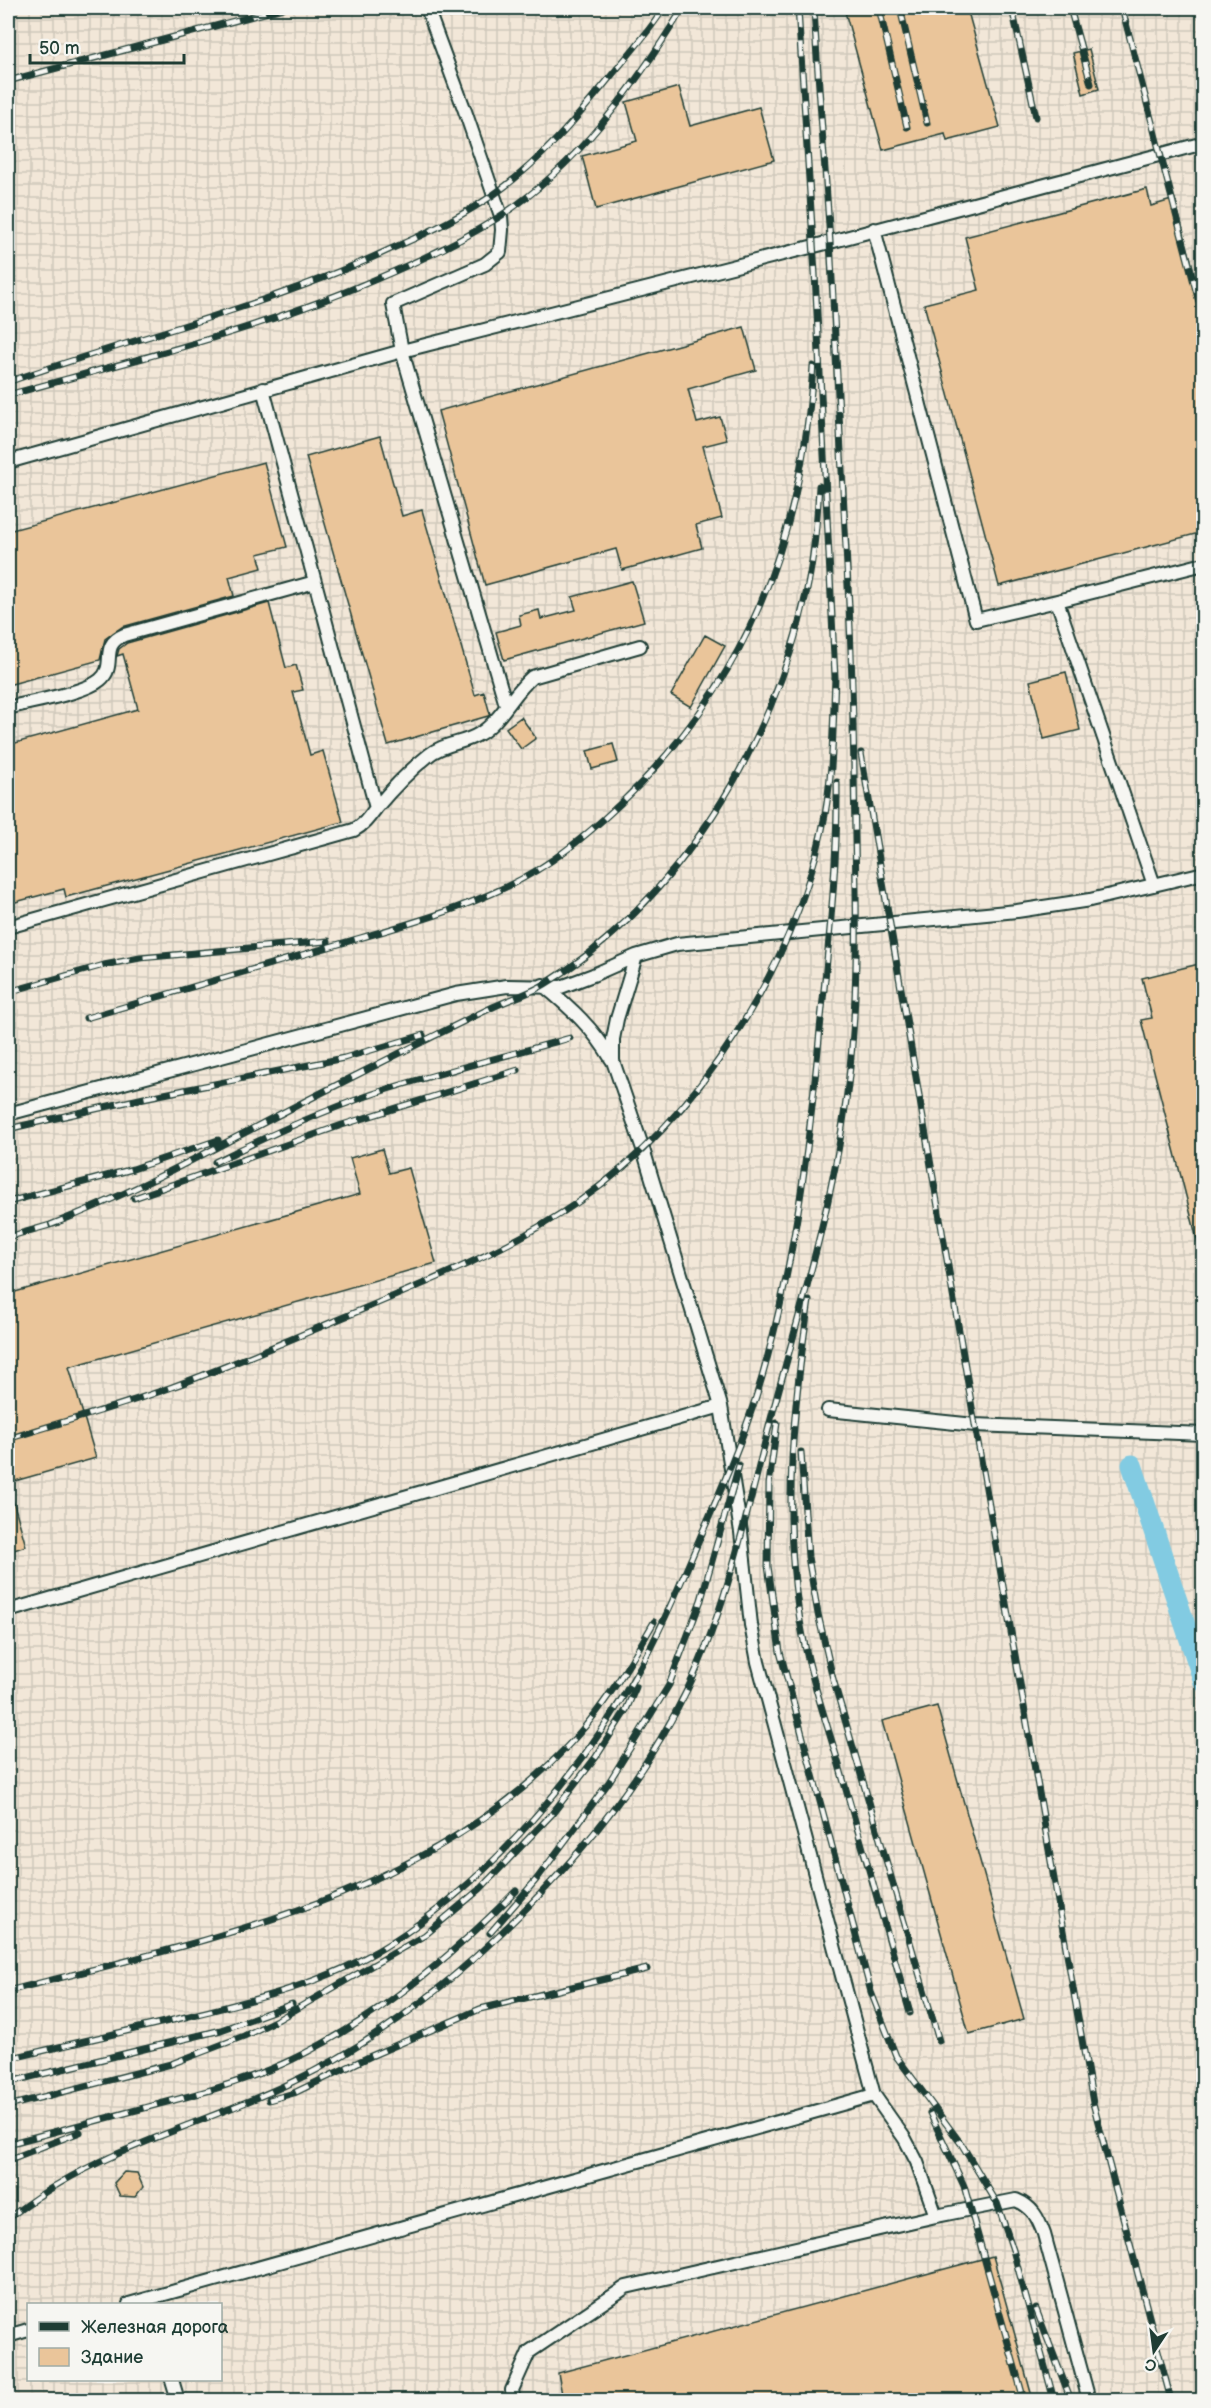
<svg xmlns="http://www.w3.org/2000/svg" width="1211" height="2408" font-family="'Balsamiq Sans',sans-serif">
  <defs>
    <pattern id="industrial-grid" width="8" height="8" patternUnits="userSpaceOnUse" patternTransform="scale(1.5)"><rect width="8" height="8" fill="#f2e7d8"/><path d="M0 4h8M4 0v8" fill="none" stroke="#cfc7ba"/></pattern>
  </defs>
  <rect width="100%" height="100%" fill="#f6f6f2"/>
  <filter id="ink" filterUnits="userSpaceOnUse"><feTurbulence type="fractalNoise" baseFrequency=".0167" numOctaves="2"/><feDisplacementMap in="SourceGraphic" scale="12" xChannelSelector="R" yChannelSelector="G"/><feConvolveMatrix kernelMatrix="1 2 1 2 8 2 1 2 1" color-interpolation-filters="sRGB"/></filter>
  <g filter="url(#ink)">
    <path fill="url(#industrial-grid)" fill-rule="evenodd" d="M8,8H1203V2400H8ZM28,2304H220V2380H28Z"/>
    <g fill="none" stroke-linecap="round" stroke-linejoin="round">
      <path stroke="#82cbe2" stroke-width="21" d="M1132,1465L1204,1682"/>
    </g>
    <path fill="#eac59a" stroke="#1f3d34" stroke-width="1.5" d="M844,8H967L1000,127L947,141L945,134L883,150Z
      M1089,49L1099,89L1083,94L1073,53Z
      M679,87L690,126L759,107L774,160L596,209L582,156L637,141L626,102Z
      M1147,189L1151,206L1175,199L1203,306V532L999,586L924,304L979,290L965,237Z
      M744,327L756,370L688,389L697,423L720,417L727,440L703,446L722,518L696,525L702,548L622,570L616,549L485,585L438,411Z
      M380,436L402,516L422,510L475,695L484,692L490,714L488,716L388,745L306,457Z
      M264,462L287,547L258,554L262,568L229,577L234,596L122,627L105,639L100,660L8,685V531Z
      M632,581L644,621L504,660L496,632L521,625L519,615L539,610L541,619L576,610L572,597Z
      M269,603L286,668L296,665L303,690L293,692L310,755L323,751L343,822L66,897L64,889L8,904V745L138,709L123,654L117,656L119,649L127,643Z
      M705,635L725,646L691,707L671,695Z
      M1066,672L1080,730L1044,739L1030,681Z
      M521,717L536,738L521,749L506,728Z
      M613,744L618,762L592,769L587,751Z
      M1203,963V1242L1198,1243L1141,1020L1152,1018L1142,978Z
      M382,1149L389,1173L409,1168L436,1263L69,1367L96,1458L8,1483V1294L360,1194L350,1158Z
      M12,1497L26,1546L8,1552V1498Z
      M937,1706L1024,2019L969,2034L882,1721Z
      M124,2172L137,2173L143,2187L135,2197L120,2196L114,2183Z
      M993,2256L1033,2400H563L558,2373Z"/>
    <g fill="none" stroke-linecap="round" stroke-linejoin="round">
      <g stroke="#1f3d34" stroke-width="16">
        <path id="service" d="M427,8L465,111L501,216L502,230L500,252L485,264L393,304L402,351L506,705
          M874,229L976,620L1057,601
          M263,389L376,808
          M8,462L402,351L830,242L1204,143
          M8,708C29,702 85,693 100,680C118,665 98,646 124,635L315,582
          M1154,885L1057,601L1204,564
          M8,927L354,830C365,824 369,817 376,808C391,790 410,770 429,755C444,743 463,744 479,734C500,722 513,693 532,677L640,646
          M636,956L617,1019L613,1039V1061L643,1149L721,1406L741,1532L751,1625L758,1662L874,2095L905,2139L917,2162L936,2216L1016,2200C1033,2207 1038,2218 1044,2234L1089,2400
          M543,985C571,1008 594,1029 612,1060
          M8,1114L456,994L507,986L561,987L593,975L636,956L677,944L1017,911L1090,900L1204,873
          M828,1410L975,1425L1204,1434
          M8,1611L721,1406
          M129,2304L874,2095
          M8,2336L28,2330
          M172,2380L178,2400
          M514,2400L512,2390L529,2352L626,2287L936,2216"/>
      </g>
      <use href="#service" stroke="#f6f6f2" stroke-width="12"/>
      <g stroke="#1f3d34" stroke-width="7">
        <path id="rail" d="M879,8L907,127
          M900,8L927,123
          M1012,8L1036,117
          M1070,8L1091,84
          M1122,8L1204,321
          M8,81L283,8
          M8,382C136,337 270,306 393,248C428,233 462,216 493,195C539,163 576,119 611,76C629,54 649,32 664,8
          M8,395C131,361 256,331 374,280C417,262 460,242 499,217C577,167 636,85 683,8
          M861,753L975,1425L1093,2103L1171,2400
          M8,992L104,965L140,958L328,941
          M86,1018C167,994 248,971 329,947C390,929 451,914 508,886C550,866 586,836 620,804C747,683 802,539 813,366
          M8,1129L144,1098L344,1058L423,1035
          M215,1162C271,1134 328,1108 388,1089C448,1070 510,1055 570,1038
          M134,1198L342,1125L518,1070
          M8,1202L133,1169L218,1140
          M50,1225C149,1187 239,1134 333,1087C386,1060 439,1033 493,1007C510,999 529,994 545,984C678,903 773,745 806,594C814,559 817,522 819,486
          M8,1237L57,1223
          M809,1301C794,1401 783,1507 798,1607C805,1661 824,1714 839,1765C863,1848 887,1931 910,2013
          M777,1423L769,1484L768,1566L780,1652L871,1992L896,2056L962,2145L997,2203L1013,2250L1054,2400
          M8,1439C62,1422 118,1407 172,1387C230,1366 287,1341 344,1317C425,1283 508,1251 581,1200C698,1119 792,969 822,830C833,780 833,728 835,677L815,273L798,8
          M801,1452L808,1557L818,1614L833,1679L939,2041
          M490,1933L536,1880L609,1782L669,1685L701,1600L739,1465
          M8,1991C205,1940 432,1897 575,1738C606,1704 631,1662 654,1622
          M8,2059C63,2046 118,2033 173,2020C247,2002 324,1985 389,1944C495,1876 583,1772 643,1662C666,1619 684,1575 703,1531C728,1474 753,1415 768,1355C798,1242 810,1135 821,1019C829,940 838,861 837,782
          M14,2081L221,2030L292,2004
          M269,2100L294,2093L371,2056L480,2009L647,1969
          M8,2106L171,2064L244,2036L279,2019L425,1935L480,1889L552,1814L596,1757L626,1710L636,1687
          M930,2113L964,2186L1024,2400
          M8,2144C53,2132 99,2120 144,2108C194,2095 245,2082 291,2060C377,2019 450,1958 516,1891
          M8,2160L80,2132
          M8,2219C89,2152 194,2128 288,2084C364,2049 439,1993 499,1935C574,1864 643,1781 688,1688C729,1602 748,1506 772,1415C801,1306 835,1197 848,1085C858,1004 857,921 855,839C854,761 853,683 849,605C842,484 837,362 830,241C825,163 818,85 814,8
          M1036,2309L1071,2400"/>
      </g>
      <use href="#rail" stroke="#f6f6f2" stroke-width="4.5" stroke-dasharray="14" stroke-linecap="butt"/>
    </g>
  </g>
  <rect width="1211" height="2408" fill="none" stroke="#f6f6f2" stroke-width="30"/>
  <rect x="15" y="15" width="1181" height="2378" fill="none" stroke="#1f3d34" stroke-width="2" filter="url(#ink)"/>
  <rect x="27" y="2303" width="195" height="78" fill="#f6f6f2" stroke="#a0aca6" stroke-width="1.5"/>
  <rect x="39" y="2322" width="30" height="9" fill="#1f3d34" stroke="#a0aca6" stroke-width="1.5"/>
  <text x="81" y="2333" font-size="18" fill="#1f3d34">Железная дорога</text>
  <rect x="39" y="2348" width="30" height="18" fill="#eac59a" stroke="#a0aca6" stroke-width="1.5"/>
  <text x="81" y="2363" font-size="18" fill="#1f3d34">Здание</text>
  <g transform="translate(1154 2351) rotate(193)" stroke="#f6f6f2" stroke-width="4.5" paint-order="stroke">
  <path d="M0-4.5L10 22L0 15L-10 22Z" fill="#1f3d34"/>
  <text y="-9" font-size="16" font-weight="bold" text-anchor="middle" fill="#1f3d34">С</text>
  </g>
  <path d="M30 54v9h154v-9" fill="none" stroke="#1f3d34" stroke-width="3"/>
  <text x="39" y="54" font-size="18" fill="#1f3d34" stroke="#f6f6f2" stroke-width="4.5" paint-order="stroke">50 m</text>
</svg>
